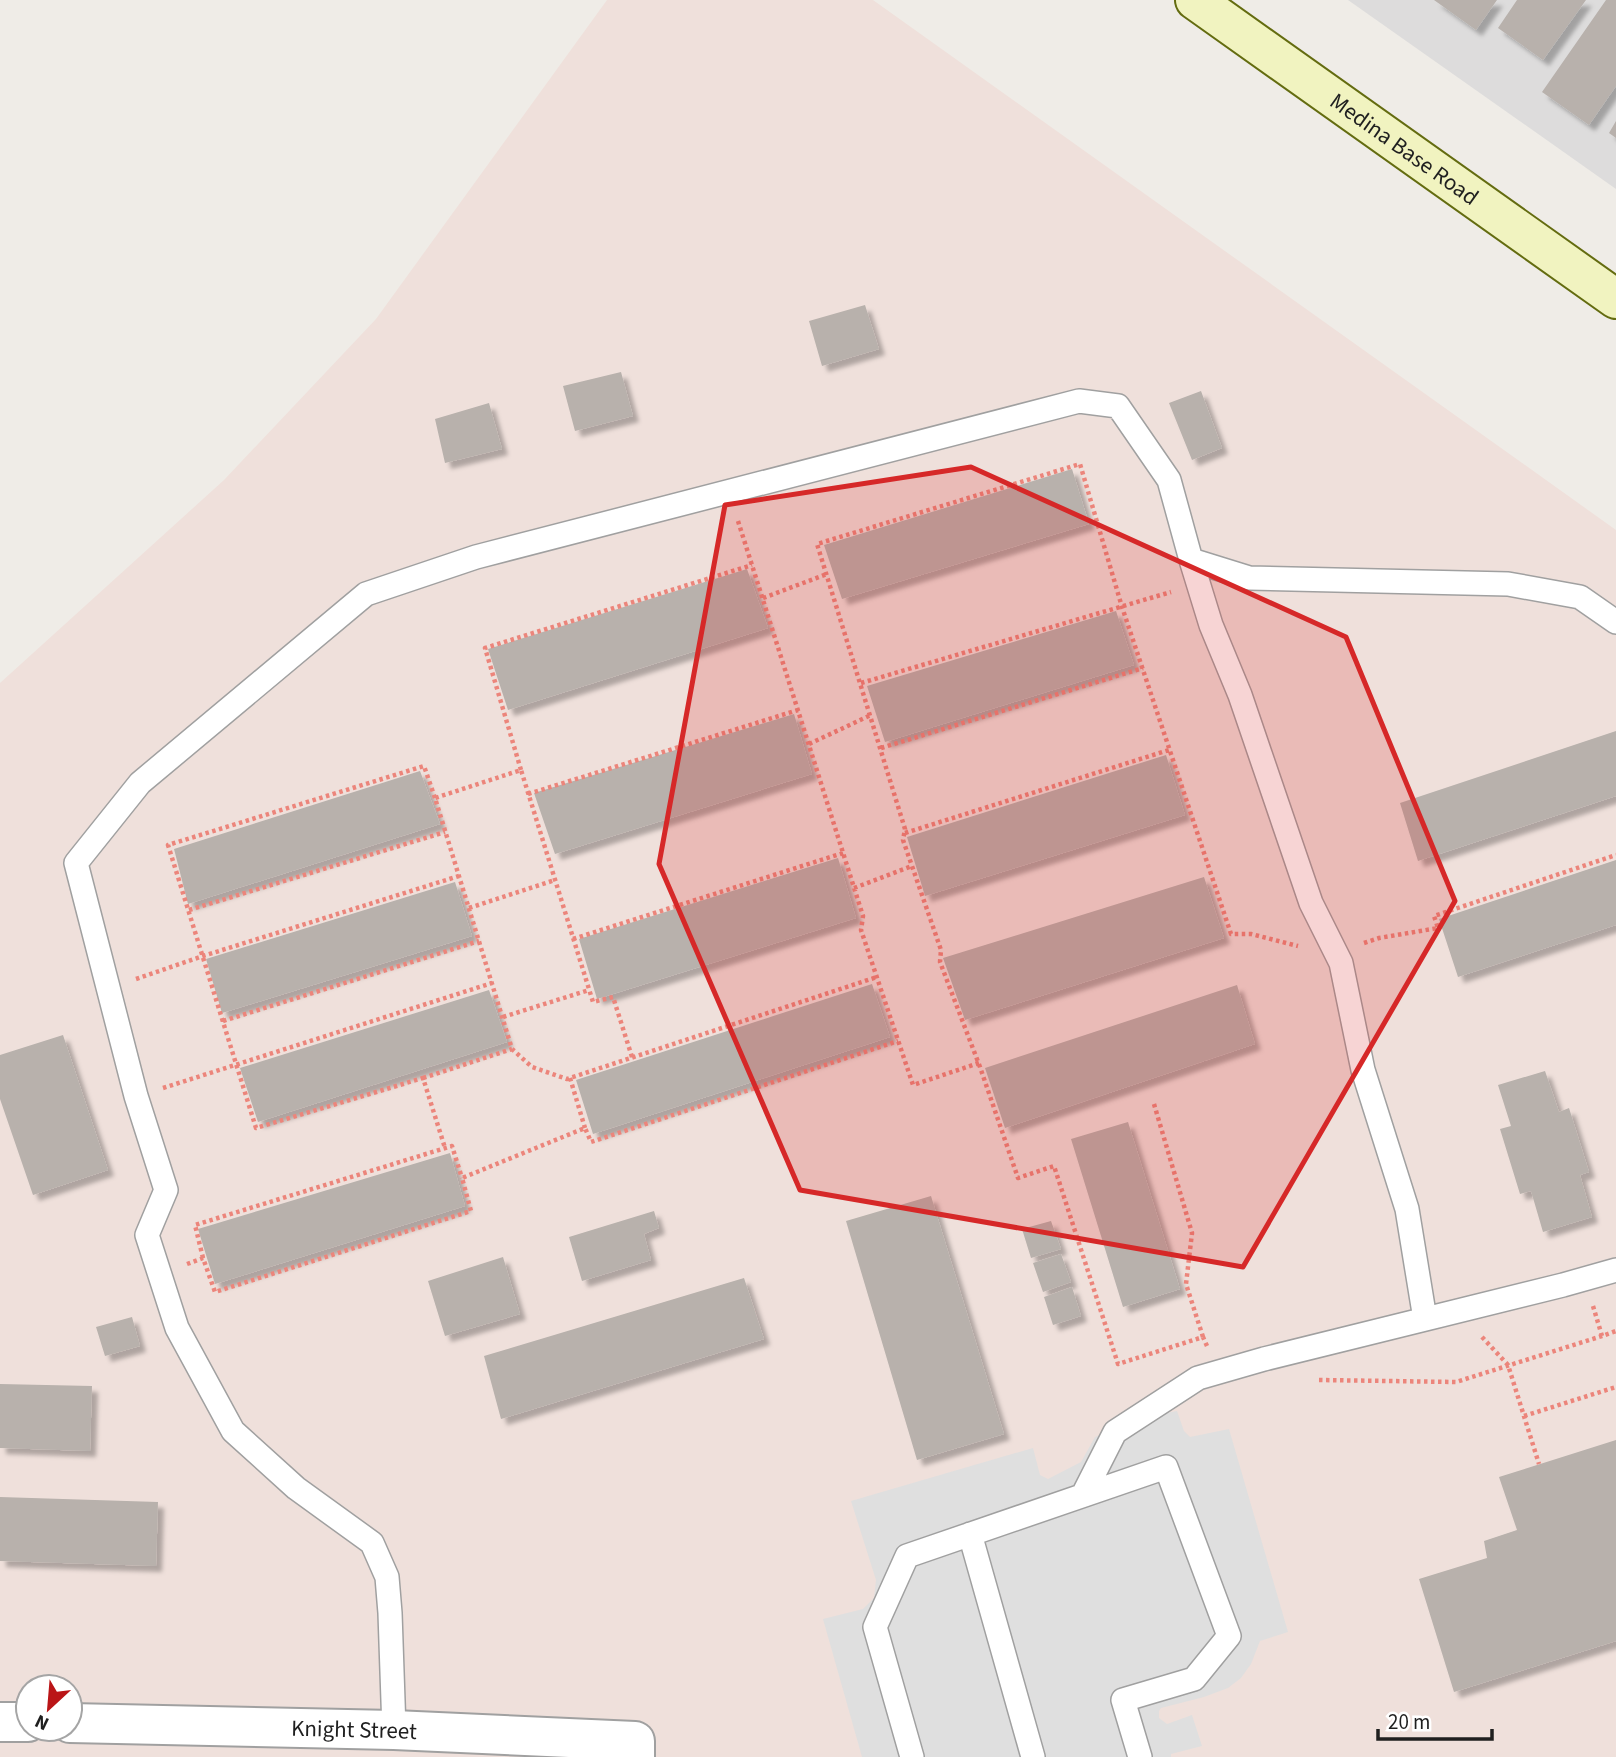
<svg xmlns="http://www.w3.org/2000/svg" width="1616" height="1757" font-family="'Source Sans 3',sans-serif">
  <defs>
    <filter id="shadow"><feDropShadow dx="6" dy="6" stdDeviation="2" flood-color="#0004"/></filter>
  </defs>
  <rect width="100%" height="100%" fill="#efece7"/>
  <path fill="#dddcdc" d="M1348,0H1616V189Z"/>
  <path fill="#efe0db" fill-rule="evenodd" d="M607,0H873L1616,530V1757H0V683L224,480L376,319ZM28,1687H70V1729H28Z"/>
  <path fill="#dfdfdf" d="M1177,1411L1184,1431L1190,1437L1229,1429L1288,1632L1260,1641L1251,1664L1241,1678L1228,1688L1204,1697L1161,1708L1159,1711V1718L1167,1724L1192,1715L1202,1746L1171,1754V1757H862L823,1619L863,1609L874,1598L876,1580L851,1501L1033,1448L1040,1475L1048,1479L1081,1462L1095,1437L1149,1416Z"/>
  <path fill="#b8b1ac" filter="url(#shadow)" d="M1434,0H1497L1476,30Z
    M1517,0H1586L1543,60L1498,28Z
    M1606,0H1616V86L1589,125L1542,92Z
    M1616,121V138L1609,133Z
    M865,305L879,349L822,366L809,321Z
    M621,372L633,416L575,431L563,386Z
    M1201,391L1222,448L1192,460L1169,403Z
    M489,403L502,449L445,463L435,419Z
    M1072,469L1089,524L842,599L824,545Z
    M747,569L768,628L508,710L488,649Z
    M1116,611L1134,665L885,742L867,686Z
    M794,714L812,774L555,854L534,793Z
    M1616,731V796L1418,861L1400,803Z
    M1166,755L1185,815L925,896L907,837Z
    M420,771L440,824L188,904L174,849Z
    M838,858L856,918L597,999L579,939Z
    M1616,860V925L1458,977L1439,919Z
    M1204,877L1224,938L965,1020L943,958Z
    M455,882L472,936L222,1013L206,959Z
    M872,984L890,1037L593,1134L576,1080Z
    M1237,985L1255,1044L1005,1128L985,1068Z
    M489,990L507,1042L258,1122L240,1068Z
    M63,1035L108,1170L33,1195L0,1099V1055Z
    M1545,1071L1559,1112L1569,1108L1589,1172L1580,1175L1592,1217L1543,1232L1531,1191L1520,1194L1500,1129L1511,1126L1498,1085Z
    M1128,1122L1180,1289L1123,1307L1071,1139Z
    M450,1153L465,1206L215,1284L198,1229Z
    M931,1196L1004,1434L917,1460L846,1221Z
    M654,1211L659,1228L644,1234L651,1260L582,1281L569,1237Z
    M1051,1221L1061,1249L1031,1258L1022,1229Z
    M1061,1254L1071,1282L1043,1292L1033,1263Z
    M503,1257L520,1314L445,1336L428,1281Z
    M744,1278L764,1339L501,1419L484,1356Z
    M1072,1287L1081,1316L1053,1325L1044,1297Z
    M132,1317L140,1346L105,1356L96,1327Z
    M0,1384L92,1386L90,1451L0,1448Z
    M1616,1440V1641L1454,1692L1419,1579L1487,1558L1484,1541L1517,1530L1499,1477Z
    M0,1497L158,1502L156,1566L0,1561Z"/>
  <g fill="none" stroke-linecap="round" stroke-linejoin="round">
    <g stroke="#a0a0a0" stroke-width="26">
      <path id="lane" d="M1191,560L1211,625L1240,695L1311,903L1341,963L1363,1070L1407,1209L1425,1319
        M1083,1495L1115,1432L1198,1378L1264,1359L1563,1285L1616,1270
        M970,1534L1033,1757
        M394,1730L390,1613L387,1577L372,1543L296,1488L233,1431L177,1328L147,1235L166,1190L136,1096L76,863L140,783L366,594L476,557L1079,401L1118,406L1169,480L1191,560L1249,578L1508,584L1580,597L1616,622
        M912,1757L875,1627L907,1556L1166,1467L1229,1636L1194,1679L1123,1700L1140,1757"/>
    </g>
    <g stroke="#a0a0a0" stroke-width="42">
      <g id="street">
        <path d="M0,1722H28"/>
        <path id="s1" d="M70,1723L394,1730L635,1741V1757"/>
      </g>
    </g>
    <g stroke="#646c10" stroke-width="42">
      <g id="secondary">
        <path id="s2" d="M1195,0L1616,299"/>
      </g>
    </g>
    <path stroke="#ec857b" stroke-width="4.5" stroke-dasharray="3.5 3.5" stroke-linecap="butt" d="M738,521L863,916L861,930L913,1085L979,1063
      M763,598L827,574
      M861,683L1171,592
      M809,744L871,715
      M881,748L1143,668
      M521,770L485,648L752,565
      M528,794L798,710
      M435,798L424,766L168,845L256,1128L423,1078L445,1148
      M905,833L1169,750
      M854,888L912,866
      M469,908L555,880
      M189,910L445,832
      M573,939L843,853
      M1364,943L1379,938L1438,928L1434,916L1616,855
      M136,979L203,956L459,876
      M503,1017L589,990
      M223,1021L479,941
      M632,1057L613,997L593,1002L521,770L435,798L512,1049L532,1067L567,1079L570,1078L877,977
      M423,1078L512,1049
      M570,1078L585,1128
      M163,1088L492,983
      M1154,1104L1192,1233L1186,1284L1203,1337
      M203,1258L195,1225L452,1146L462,1178
      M187,1264L203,1258L215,1292L471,1211L462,1178L585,1128L591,1142L898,1041
      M1593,1306L1602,1336L1616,1331
      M1482,1337L1508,1365L1539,1464
      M1207,1346L1203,1337L1118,1364L1054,1166L1018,1178L980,1067L940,962L941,950L903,840L905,829L817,544L1080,464L1122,607L1231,934H1251L1298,946
      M1319,1380L1456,1382L1602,1336
      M1524,1416L1616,1387"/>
    <use href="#lane" stroke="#fff" stroke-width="23"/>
    <use href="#street" stroke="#fff" stroke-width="38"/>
    <use href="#secondary" stroke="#f1f3c0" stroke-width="38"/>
  </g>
  <path fill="#d62828" fill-opacity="0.2" stroke="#d62828" stroke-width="5" stroke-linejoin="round" d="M971,467L1346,637L1455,901L1243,1267L800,1190L659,864L725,505Z"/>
  <g text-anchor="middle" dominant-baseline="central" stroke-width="7" stroke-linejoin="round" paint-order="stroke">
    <g font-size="23" fill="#1f1f1f" stroke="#fff">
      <text stroke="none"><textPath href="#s2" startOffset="257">Medina Base Road</textPath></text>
      <text stroke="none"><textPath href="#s1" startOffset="284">Knight Street</textPath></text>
    </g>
  </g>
  <g transform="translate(49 1708) rotate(206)"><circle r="33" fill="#ffffff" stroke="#a5a5a5" stroke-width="2"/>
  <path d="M0-5L12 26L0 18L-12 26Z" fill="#ba1517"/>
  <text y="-10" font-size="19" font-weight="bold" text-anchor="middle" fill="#1f1f1f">N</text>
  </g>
  <path d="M1378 1729v10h114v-10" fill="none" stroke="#1f1f1f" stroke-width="3.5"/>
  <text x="1388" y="1729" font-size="21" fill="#1f1f1f" stroke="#ffffff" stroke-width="5" paint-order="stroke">20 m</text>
</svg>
